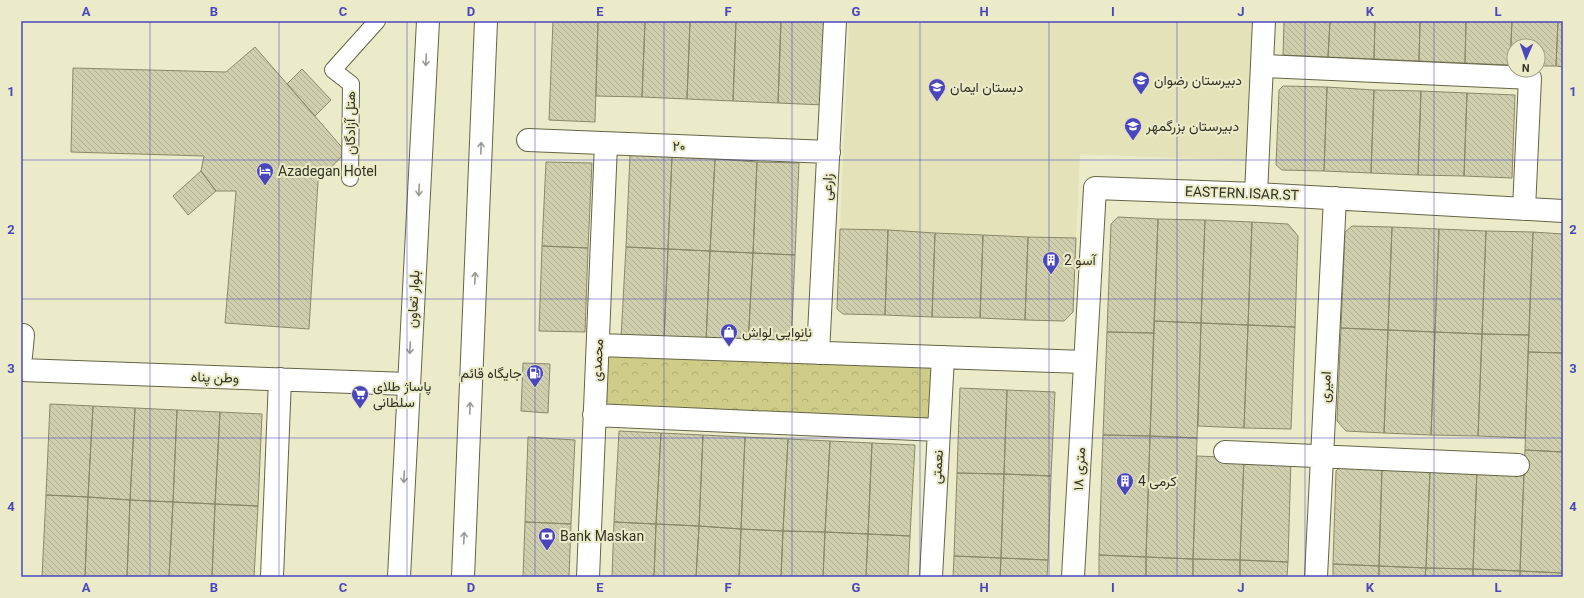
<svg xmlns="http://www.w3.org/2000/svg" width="1584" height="598" font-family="Roboto,Vazirmatn,sans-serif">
  <defs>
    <pattern id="park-crowns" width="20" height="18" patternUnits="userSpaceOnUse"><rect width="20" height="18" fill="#cfcc87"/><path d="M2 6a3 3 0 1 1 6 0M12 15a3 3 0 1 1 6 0" fill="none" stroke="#b2b074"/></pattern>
    <pattern id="building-back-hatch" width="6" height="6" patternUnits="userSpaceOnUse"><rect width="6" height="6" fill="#d0cfad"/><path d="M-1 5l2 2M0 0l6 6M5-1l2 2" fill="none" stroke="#b3b295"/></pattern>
  </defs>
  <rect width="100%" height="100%" fill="#ecebc9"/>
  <path fill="#e3e2b8" d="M849,21H1257L1252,161L1080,154L1076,238L840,229Z"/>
  <path fill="url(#park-crowns)" d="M608,351L937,365L934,425L605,411Z"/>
  <path fill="url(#building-back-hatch)" stroke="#898868" d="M553,21H598L595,122L549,120Z
    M598,21H645L642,97L596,96Z
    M645,21H690L687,99L642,97Z
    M690,21H736L733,101L687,99Z
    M736,21H781L778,103L733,101Z
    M781,21H827L824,105L778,103Z
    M1284,21H1330L1328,57L1283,55Z
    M1330,21H1375L1374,59L1328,57Z
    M1375,21H1420L1419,61L1374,59Z
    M1420,21H1466L1465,63L1419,61Z
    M1466,21H1512L1510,65L1465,63Z
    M1512,21H1558L1556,66H1538V46H1514V65H1510Z
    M1558,21H1563V67L1556,66Z
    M255,47L346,152L318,181L309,329L225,323L236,191H216L201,171L204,156L71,152L73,68L226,72Z
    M302,69L331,100L315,116L287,84Z
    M1283,86L1327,87L1324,171L1282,170L1276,165L1279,90Z
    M1327,87L1374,90L1371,173L1324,171Z
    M1374,90L1421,91L1418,175L1371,173Z
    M1421,91L1467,93L1464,176L1418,175Z
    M1467,93L1515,95L1512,178L1464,176Z
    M630,155L672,157L668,249L626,247Z
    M672,157L715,159L710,251L668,249Z
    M715,159L757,162L753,253L710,251Z
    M546,162L592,163L588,248L542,246Z
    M757,162L799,163L795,255L753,253Z
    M201,171L216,191L188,215L173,196Z
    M1118,217L1158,219L1154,333L1107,332L1111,224Z
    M1158,219L1205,220L1201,323L1154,321Z
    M1205,220L1252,222L1248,325L1201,323Z
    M1252,222L1288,224L1298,236L1295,327L1248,325Z
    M1352,226L1392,227L1388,330L1341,328L1345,232Z
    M1392,227L1439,229L1435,332L1388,330Z
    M840,229L888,230L885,315L843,314L837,309Z
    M1439,229L1486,231L1482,334L1435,332Z
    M888,230L935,233L932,317L885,315Z
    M1486,231L1533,232L1529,335L1482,334Z
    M1533,232L1563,234V353L1528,352Z
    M935,233L983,235L980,318L932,317Z
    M983,235L1028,237L1025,320L980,318Z
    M1028,237L1076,238L1073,312L1064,321L1025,320Z
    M542,246L588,248L585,332L539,331Z
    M626,247L668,249L664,340L621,338Z
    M668,249L710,251L706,342L664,340Z
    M710,251L753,253L748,345L706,342Z
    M753,253L795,255L791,347L748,345Z
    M1154,321L1201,323L1197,438L1150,436Z
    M1201,323L1248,325L1244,428L1198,426Z
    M1248,325L1295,327L1291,429L1244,428Z
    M1341,328L1388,330L1384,433L1346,431L1337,421Z
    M1388,330L1435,332L1431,435L1384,433Z
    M1107,332L1154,333L1150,436L1103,435Z
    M1435,332L1482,334L1478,436L1431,435Z
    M1482,334L1529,335L1525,438L1478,436Z
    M1528,352L1563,353V452L1525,450Z
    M523,363L550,364L548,413L521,411Z
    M960,388L1007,390L1004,474L957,473Z
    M1007,390L1055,392L1051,476L1004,474Z
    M50,404L93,406L88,497L46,495Z
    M93,406L135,408L130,500L88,497Z
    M135,408L177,410L173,502L130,500Z
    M177,410L220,412L215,504L173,502Z
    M220,412L262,414L258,506L215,504Z
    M619,431L661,433L656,524L614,522Z
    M661,433L703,435L699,526L656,524Z
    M703,435L745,437L741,529L699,526Z
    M1103,435L1150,436L1146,557L1099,555Z
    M1150,436L1197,438L1193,559L1146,557Z
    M528,437L575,440L571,524L525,522Z
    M745,437L788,439L783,531L741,529Z
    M788,439L830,441L825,532L783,531Z
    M830,441L872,443L868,534L825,532Z
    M872,443L915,445L910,536L868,534Z
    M1525,450L1563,452V573L1520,571Z
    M1197,456L1244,458L1240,560L1193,559Z
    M1244,458L1291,459L1288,562L1240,560Z
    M1342,465L1382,467L1379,566L1333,564L1336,471Z
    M1382,467L1430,469L1426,568L1379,566Z
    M1430,469L1477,470L1473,569L1426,568Z
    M1477,470L1524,472L1520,571L1473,569Z
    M957,473L1004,474L1001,558L954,556Z
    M1004,474L1051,476L1048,560L1001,558Z
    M46,495L88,497L85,577H42Z
    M88,497L130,500L127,577H85Z
    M130,500L173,502L169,577H127Z
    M173,502L215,504L212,577H169Z
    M215,504L258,506L254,577H212Z
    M525,522L571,524L569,577H523Z
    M614,522L656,524L654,577H612Z
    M656,524L699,526L696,577H654Z
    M699,526L741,529L739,577H696Z
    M741,529L783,531L781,577H739Z
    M783,531L825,532L823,577H781Z
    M825,532L868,534L866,577H823Z
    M868,534L910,536L908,577H866Z
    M1099,555L1146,557V577H1099Z
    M954,556L1001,558L1000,577H953Z
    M1146,557L1193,559V577H1146Z
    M1001,558L1048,560L1047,577H1000Z
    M1193,559L1240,560V577H1193Z
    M1240,560L1288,562L1287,577H1240Z
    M1333,564L1379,566V577H1333Z
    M1379,566L1426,568L1425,577H1379Z
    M1426,568L1473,569V577H1425Z
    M1473,569L1520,571V577H1473Z
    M1520,571L1563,573V577H1520Z"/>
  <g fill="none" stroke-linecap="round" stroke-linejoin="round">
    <g stroke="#656446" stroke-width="18">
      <path id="service" d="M350,178L351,84L333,70L377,21"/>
    </g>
    <g stroke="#656446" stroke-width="24">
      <path id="minor" d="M1262,66L1530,78L1524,209
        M528,140L829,152
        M1256,194L1264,21
        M598,345L1084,362
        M818,353L835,21
        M21,370L408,384
        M594,415L939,430
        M1225,452L1518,465
        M272,577L280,379
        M588,577L606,144
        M931,577L943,357
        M1073,577L1095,188L1256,194L1563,211
        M1316,577L1335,198"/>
    </g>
    <g stroke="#656446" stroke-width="24">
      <path id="tertiary" d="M21,335H23L21,356"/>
    </g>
    <g stroke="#656446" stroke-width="24">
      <path id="secondary" d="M399,577L428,21
        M463,577L486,21"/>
    </g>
    <use href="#service" stroke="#fff" stroke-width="16"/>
    <use href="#minor" stroke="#fff" stroke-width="22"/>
    <use href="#tertiary" stroke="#fff" stroke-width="22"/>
    <use href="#secondary" stroke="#fff" stroke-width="22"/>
  </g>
  <defs><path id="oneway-shaft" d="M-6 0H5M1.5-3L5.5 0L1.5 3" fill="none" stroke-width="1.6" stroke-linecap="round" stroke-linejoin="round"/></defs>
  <g stroke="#999892">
    <use href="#oneway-shaft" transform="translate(426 60) rotate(93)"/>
    <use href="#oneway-shaft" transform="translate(481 148) rotate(-88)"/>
    <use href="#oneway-shaft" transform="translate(419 190) rotate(93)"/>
    <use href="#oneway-shaft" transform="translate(475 278) rotate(-88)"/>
    <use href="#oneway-shaft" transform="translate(410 348) rotate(93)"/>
    <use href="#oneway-shaft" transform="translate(470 408) rotate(-88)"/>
    <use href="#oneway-shaft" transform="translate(404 477) rotate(93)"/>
    <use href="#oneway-shaft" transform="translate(464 538) rotate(-87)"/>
  </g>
  <path fill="none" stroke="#4a47bd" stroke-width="1" stroke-opacity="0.55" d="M150,21V577M279,21V577M407,21V577M535,21V577M664,21V577M792,21V577M920,21V577M1049,21V577M1177,21V577M1305,21V577M1434,21V577M21,160H1563M21,299H1563M21,438H1563"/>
  <defs>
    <g id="school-pin" transform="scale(0.9)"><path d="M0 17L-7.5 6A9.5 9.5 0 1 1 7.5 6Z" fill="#4a47bd" stroke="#ecebc9"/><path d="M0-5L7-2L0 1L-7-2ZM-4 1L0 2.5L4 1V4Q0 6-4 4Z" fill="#fff"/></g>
    <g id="hotel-pin" transform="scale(0.9)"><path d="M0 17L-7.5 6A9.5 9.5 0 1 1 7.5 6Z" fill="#4a47bd" stroke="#ecebc9"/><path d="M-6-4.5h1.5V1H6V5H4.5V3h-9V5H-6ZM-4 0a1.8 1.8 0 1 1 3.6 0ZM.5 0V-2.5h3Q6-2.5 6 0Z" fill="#fff"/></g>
    <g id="building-pin" transform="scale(0.9)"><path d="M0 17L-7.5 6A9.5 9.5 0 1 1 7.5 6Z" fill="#4a47bd" stroke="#ecebc9"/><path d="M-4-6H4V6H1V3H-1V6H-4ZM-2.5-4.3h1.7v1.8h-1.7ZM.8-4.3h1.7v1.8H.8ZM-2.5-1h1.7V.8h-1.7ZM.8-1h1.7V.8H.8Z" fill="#fff"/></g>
    <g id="shop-pin" transform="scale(0.9)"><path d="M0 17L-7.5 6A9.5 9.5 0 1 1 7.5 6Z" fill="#4a47bd" stroke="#ecebc9"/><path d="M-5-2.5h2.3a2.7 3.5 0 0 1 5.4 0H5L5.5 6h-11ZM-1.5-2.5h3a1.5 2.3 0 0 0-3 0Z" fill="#fff"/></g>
    <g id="fuel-pin" transform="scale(0.9)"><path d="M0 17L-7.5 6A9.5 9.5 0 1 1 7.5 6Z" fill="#4a47bd" stroke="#ecebc9"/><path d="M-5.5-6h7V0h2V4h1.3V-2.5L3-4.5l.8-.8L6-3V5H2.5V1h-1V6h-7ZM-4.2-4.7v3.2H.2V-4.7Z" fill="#fff"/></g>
    <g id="supermarket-pin" transform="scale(0.9)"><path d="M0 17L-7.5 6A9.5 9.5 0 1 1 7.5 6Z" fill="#4a47bd" stroke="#ecebc9"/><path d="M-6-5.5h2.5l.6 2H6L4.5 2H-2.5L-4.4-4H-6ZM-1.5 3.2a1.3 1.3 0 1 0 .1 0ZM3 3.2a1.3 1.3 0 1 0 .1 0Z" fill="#fff"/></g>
    <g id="bank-pin" transform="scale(0.9)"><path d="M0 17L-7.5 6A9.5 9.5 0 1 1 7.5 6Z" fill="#4a47bd" stroke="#ecebc9"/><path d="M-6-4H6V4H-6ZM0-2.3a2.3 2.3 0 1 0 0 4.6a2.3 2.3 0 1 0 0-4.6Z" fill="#fff"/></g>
  </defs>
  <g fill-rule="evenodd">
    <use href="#school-pin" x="1141" y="80"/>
    <use href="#school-pin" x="937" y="87"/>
    <use href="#school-pin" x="1133" y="126"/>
    <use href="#hotel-pin" x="265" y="171"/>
    <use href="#building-pin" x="1051" y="260"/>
    <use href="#shop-pin" x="729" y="332"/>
    <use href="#fuel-pin" x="535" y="373"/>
    <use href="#supermarket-pin" x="360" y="394"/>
    <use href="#building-pin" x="1125" y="481"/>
    <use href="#bank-pin" x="547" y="536"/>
  </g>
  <g text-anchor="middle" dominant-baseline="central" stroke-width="4" stroke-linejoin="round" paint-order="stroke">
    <g font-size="14" fill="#333225" stroke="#ecebc9" text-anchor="start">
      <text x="1154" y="80">دبیرستان رضوان</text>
      <text x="950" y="87">دبستان ایمان</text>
      <text x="1146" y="126">دبیرستان بزرگمهر</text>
      <text x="278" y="171">Azadegan Hotel</text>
      <text x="1064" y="260">آسو 2</text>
      <text x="742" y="332">نانوایی لواش</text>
      <text x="522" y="373" text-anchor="end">جایگاه قائم</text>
      <text x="373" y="386">پاساژ طلای<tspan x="373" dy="16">سلطانی</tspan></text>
      <text x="1138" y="481">کرمی 4</text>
      <text x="560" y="536">Bank Maskan</text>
    </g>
    <g font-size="14" fill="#333225" stroke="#ecebc9">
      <text transform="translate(350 123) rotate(-90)">هتل آزادگان</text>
      <text transform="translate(679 146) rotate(2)">۲۰</text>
      <text transform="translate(827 187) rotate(-87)">زارعی</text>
      <text transform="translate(1242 193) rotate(2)">EASTERN.ISAR.ST</text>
      <text transform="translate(413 299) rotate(-87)">بلوار تعاون</text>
      <text transform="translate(597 360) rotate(-87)">محمدی</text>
      <text transform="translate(215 377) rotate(2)">وطن پناه</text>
      <text transform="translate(1325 387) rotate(-87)">امیری</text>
      <text transform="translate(937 467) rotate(-87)">نعمتی</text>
      <text transform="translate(1079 469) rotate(-87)">۱۸ متری</text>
    </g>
  </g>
  <rect width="1584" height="598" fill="none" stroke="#ecebc9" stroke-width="44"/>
  <g transform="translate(1526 58) rotate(182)"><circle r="19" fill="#ecebc9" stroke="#a2a187"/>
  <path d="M0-3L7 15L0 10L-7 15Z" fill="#4a47bd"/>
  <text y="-6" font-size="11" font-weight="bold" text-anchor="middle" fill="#333225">N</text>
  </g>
  <rect x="22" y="22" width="1540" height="554" fill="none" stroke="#4a47bd" stroke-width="1.5"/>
  <g font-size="13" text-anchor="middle" font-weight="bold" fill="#4a47bd">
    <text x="86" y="16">A</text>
    <text x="214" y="16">B</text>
    <text x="343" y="16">C</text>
    <text x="471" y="16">D</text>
    <text x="600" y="16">E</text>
    <text x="728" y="16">F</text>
    <text x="856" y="16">G</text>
    <text x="984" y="16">H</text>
    <text x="1113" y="16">I</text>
    <text x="1241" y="16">J</text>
    <text x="1370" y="16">K</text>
    <text x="1498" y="16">L</text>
    <text x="11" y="96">1</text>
    <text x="1573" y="96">1</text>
    <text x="11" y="234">2</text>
    <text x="1573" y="234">2</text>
    <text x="11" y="373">3</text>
    <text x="1573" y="373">3</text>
    <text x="11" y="511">4</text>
    <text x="1573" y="511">4</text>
    <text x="86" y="592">A</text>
    <text x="214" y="592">B</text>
    <text x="343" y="592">C</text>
    <text x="471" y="592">D</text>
    <text x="600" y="592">E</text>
    <text x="728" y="592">F</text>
    <text x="856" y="592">G</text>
    <text x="984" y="592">H</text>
    <text x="1113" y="592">I</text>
    <text x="1241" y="592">J</text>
    <text x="1370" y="592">K</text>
    <text x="1498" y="592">L</text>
  </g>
</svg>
